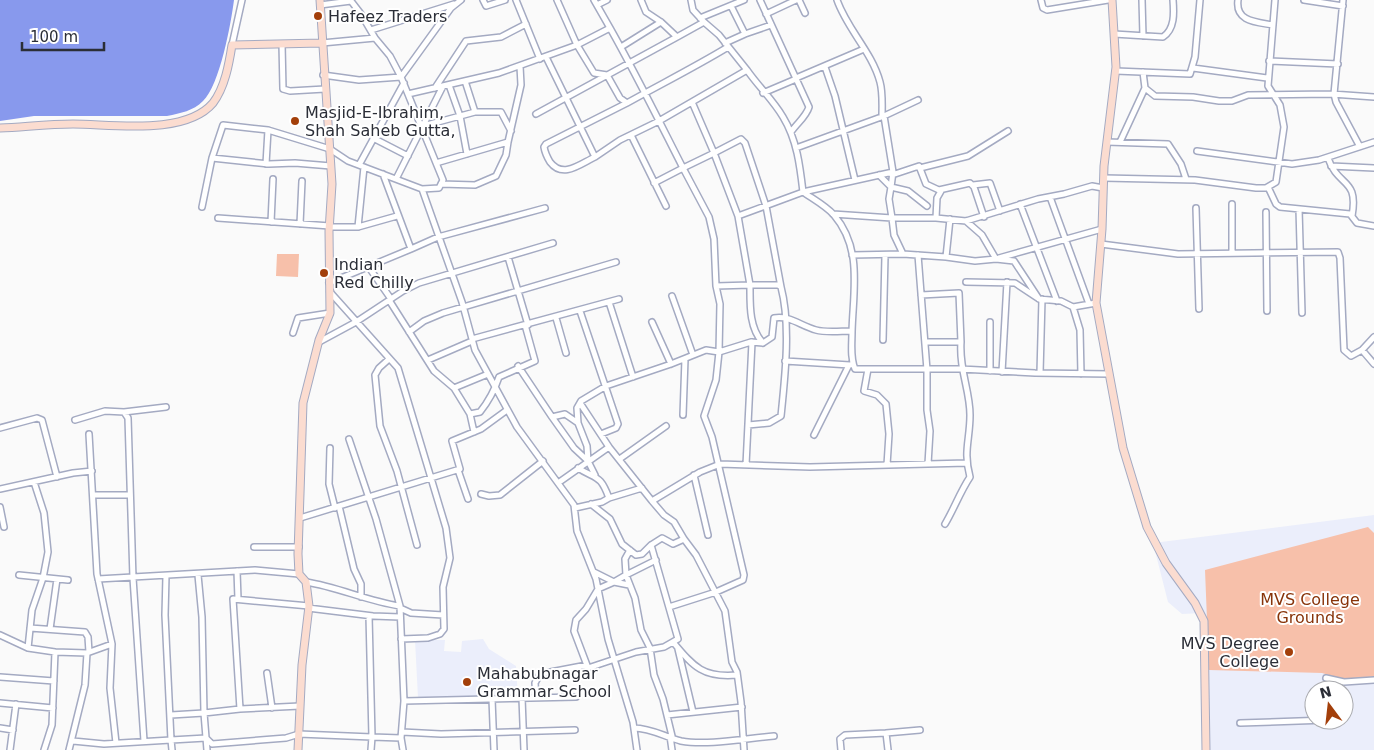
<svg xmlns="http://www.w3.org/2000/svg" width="1374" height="750" font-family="'DejaVu Sans',sans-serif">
  <rect width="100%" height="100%" fill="#fafafa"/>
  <path fill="#ebeefb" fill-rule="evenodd" d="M1374,515V750H1208L1202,613L1182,614L1168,602L1153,543ZM1314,690H1344V720H1314Z
    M483,639L489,649L516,666L518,698H418L415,640H445L444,651L461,652L462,641Z"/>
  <path fill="#f7c0aa" d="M277,254H299L298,277L276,276Z
    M1368,527L1374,533V680H1347L1322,673L1209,670L1205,570Z"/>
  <path fill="#8899ed" d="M0,0H234C231,23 220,85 203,101C193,111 181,113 167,116H34L0,121Z"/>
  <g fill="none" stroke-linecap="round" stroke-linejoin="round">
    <g stroke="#a4aac2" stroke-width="8">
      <path id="street" d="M483,0L486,6L505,0
        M516,0L540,59
        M594,0L610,28
        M641,0L646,12L661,22L677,37L704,22L693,10L691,0
        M760,0L809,107C806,117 797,123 791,132
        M799,0L805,13
        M837,0C847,29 872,52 880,82C883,93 882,105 882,117
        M1041,0L1043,8L1047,10L1108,0
        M1142,0L1143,36
        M1238,0C1235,22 1257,22 1273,25
        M1304,0L1343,6
        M1343,0L1334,94L1336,102L1359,145
        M320,5L351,1L361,14L375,38
        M597,5L607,0
        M766,14L796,0
        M700,18L744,0
        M704,22L719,35L747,70
        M371,30L454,4
        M745,34L771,25
        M1114,34L1163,37C1175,29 1174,13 1173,0
        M322,43L375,38L390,56L401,77L451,8L461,0
        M725,43L745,34L731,6
        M282,44L283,89L290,91L325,89
        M232,45L242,0
        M621,47L661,22
        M546,57L595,157L620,140L659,121L747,70C758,86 773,100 783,117C797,140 800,166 803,192C813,199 826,206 834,215C863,249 853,291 852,332C852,344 850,358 855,369H961L1035,373L1109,374
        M1269,61L1338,64
        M825,67L835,96L855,180
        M1193,68L1267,78
        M1116,71L1190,74L1195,57L1200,0
        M1143,72L1145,88L1155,96L1193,97L1219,101H1232L1248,95L1332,94L1374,97
        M323,75L359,80L401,77L443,180L439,188L422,189
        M796,78L864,49
        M465,81L475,112H501L511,131
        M449,85L460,116L467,154
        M435,88L466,41L501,37L526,24
        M763,93L796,79
        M408,94L499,73L577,45L557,0
        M536,114L677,37
        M423,126L475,112
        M631,135L666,206
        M373,138L408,156
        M1107,142L1168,144L1181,164L1186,179
        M1120,142L1145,88
        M796,148L884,116L918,100
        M1197,151L1292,164L1319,160L1374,142
        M595,157C580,164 563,179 550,162C547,157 545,153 544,147L546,144L627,103
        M212,158L269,164L295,163L331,166
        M1328,158C1338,188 1359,177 1352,216
        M436,163L508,142L521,85L520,66
        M266,164L268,130
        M359,165L404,83
        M1331,166L1374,168
        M920,168L968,156L1008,131
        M893,172L891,187L908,191L927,206
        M383,174L411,249L438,237L545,208
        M892,175L919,166L926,184L941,191L937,198L936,218
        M1104,178L1195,180L1256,188H1266L1276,182L1284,127L1280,105L1268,86L1275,0
        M396,179L443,86
        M654,183L683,168C659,121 636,74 610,28L577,45L594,73L607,75L620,98L627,103C661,84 695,67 728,47
        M441,184L475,185L496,176L506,155L508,142
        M973,185L990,183L1000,211
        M1268,187L1276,204L1280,207L1350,214L1357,223L1374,226
        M939,190L970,183L974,187L984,217
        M1050,197L1089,304
        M1020,204L1057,301
        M1232,204V253
        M202,207L212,158L223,125L268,130L330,149L348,161L422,189L462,302L475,350L517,427L574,505L577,531L596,579L608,639L633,722L637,750
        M1196,208L1199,309
        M1299,209L1302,313
        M1266,212L1267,311
        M833,214L892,218L889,199L891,187L879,175
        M738,216L803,192L893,172L884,116
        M218,218L330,226
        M950,219L946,257L975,261L996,259L982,235L966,221
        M271,222L273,179
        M300,224L302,181
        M330,227H358L364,167
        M358,227L397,216
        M1101,244L1178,254L1338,252L1340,258L1344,350L1351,356L1362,350L1374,364
        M903,254L894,235L892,218H936L966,221L1038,199L1064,194L1092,186L1103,188
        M852,255L903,254L946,257
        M918,255L927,370V410L930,431L928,464
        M508,257L528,325
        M999,258L1102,229
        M368,266L391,299
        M966,282L1015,283L1039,299L1014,261L996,259
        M329,283L411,249
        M716,286L750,285C750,305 749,328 763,343
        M330,292L398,368L446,528L450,558L443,587L444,629L440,634L428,638L401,639
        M921,295L959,293L961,342H925
        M672,296L693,355
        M1039,299L1061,301L1073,307L1096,303
        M389,300L434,371L454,388
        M609,302L633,377
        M1073,307L1080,330L1081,374
        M580,311L618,424L616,428L601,434
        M556,318L566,353
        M652,322L671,364
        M990,322V371
        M409,332L424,321L443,313L616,262
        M293,333L298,318L330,313
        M472,339L619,299
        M883,340L885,256
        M319,342L356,322L403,291L419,283L553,243
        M1362,350L1374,337
        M389,359L379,368L375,375L380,426L397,471L417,545
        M428,360L472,341
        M785,361L850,365
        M518,366L552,417
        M868,369L864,391L877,395L886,404L889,434L887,465
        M1002,372L1007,282
        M1040,373L1042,299
        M580,403L609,447
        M124,412L166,407
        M470,414L480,412C488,402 495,389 499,377L535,361L525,325
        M683,415L685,359
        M75,420L105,411L124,412L128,418L133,578L144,741
        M578,423L587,446L588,461
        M748,425L769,423L781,416C785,377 791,325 781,287L778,285H750L738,216L714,153L741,139L745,143L766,206L781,287
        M0,428L37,418L42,420L57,477
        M474,432L470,414L454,388L488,374
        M89,434L97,574L112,644
        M814,435L849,365
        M349,439L376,519L400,606
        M330,448L329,484L335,508
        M621,458L666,426
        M746,465L752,342
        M458,470L468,499
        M595,475L588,461L574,448L552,417L565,414L578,423L577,408L581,401L606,386L671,364L706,350L719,352L720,304L716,286L714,239L709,217L683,168L714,153L692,102
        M694,475L708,535
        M558,483L609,447L652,501L700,472L720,464L810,467L967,463
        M0,489L73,473L92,471
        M481,494L489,496L500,495L543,461
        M93,495H130
        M609,498L642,488
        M652,501L664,515L674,522L684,539L696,555L725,611L732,662L737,672L741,702L744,750
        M591,504L610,519L622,544L636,555L642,554L651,545
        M339,506L354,569L361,584V597
        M0,507L4,527
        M575,508L602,502L609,498C600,474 597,480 578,468
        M300,518L460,469L452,441L481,429L507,410
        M945,524C954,509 960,492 970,477C963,451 970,440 970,415C970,390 959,370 961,342
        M254,547H299
        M630,550L625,559L626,575L656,560
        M237,571L238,599
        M594,572L614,582L598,589L586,609L576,620L574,631L588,668L636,652L664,647L678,639L651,545L662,538L673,544L684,539
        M19,575L68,580
        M98,579L255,570L299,574
        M306,582C338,587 367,601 400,606L404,701L401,738
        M629,585L614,582L626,575L635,598L641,630L650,648L654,675L663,699L672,736
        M669,607L716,592L743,580L744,575L712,437L704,416L716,380L719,352L751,342L763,343L772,337L774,318C789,315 801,326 816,330C826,333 841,331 852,331
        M308,608L373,616L400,617
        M400,608L411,613L443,615
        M30,628L85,632L88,637L89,652
        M50,629L57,579
        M0,635L28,648L55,652
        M673,642C694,667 703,678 737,675
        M28,648L32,610L43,578L48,552L44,513L34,482
        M678,649L693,712
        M267,673L272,708
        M0,677L54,681
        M1326,678L1344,682L1374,680
        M522,698L524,750
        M536,698L535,683L540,674L587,665
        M492,699L494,750
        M404,701L576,697
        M0,703L53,708
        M240,709L300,706
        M171,715L204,713L202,617L198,575
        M667,715L742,707
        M1240,723L1327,720
        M0,728L13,730
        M634,728C651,728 665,737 681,741C708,746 747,738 774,736
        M402,732L441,734L575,730
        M670,736L672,750
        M73,741L104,744L171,740L165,615L166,576
        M10,750L16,704
        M44,750L52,725L55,652L87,653
        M69,750L85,685L87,653L112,644L110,688L116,743
        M172,750L171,740L206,738L212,744L286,738L299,734L372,737L369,616
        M207,750L204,713L240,709L233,599L309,606
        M371,750L372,737L401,738L403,750
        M841,750L840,739L845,735L886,733
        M888,750L886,733L920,730"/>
    </g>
    <g stroke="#a4aac2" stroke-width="9">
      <path id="secondary" d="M1112,0L1116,67L1104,166L1102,229L1096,303L1123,448L1147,527L1166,563L1195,603L1204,621L1206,750
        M0,128C24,127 48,124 73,124C112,124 185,136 213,103C225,87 229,64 232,45L322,43
        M298,750L302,665L309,606L306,582L299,574L298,554L303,403L319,340L330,313L329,231L332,184L320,0"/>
    </g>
    <use href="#street" stroke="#fff" stroke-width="5"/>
    <use href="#secondary" stroke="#fbdcd0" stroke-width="7"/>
  </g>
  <g fill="#a33f0a" stroke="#fff" stroke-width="2">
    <circle cx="318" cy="16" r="5"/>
    <circle cx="295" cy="121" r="5"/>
    <circle cx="324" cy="273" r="5"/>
    <circle cx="1289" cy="652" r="5"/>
    <circle cx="467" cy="682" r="5"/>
  </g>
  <g text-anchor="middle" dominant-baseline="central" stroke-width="4" stroke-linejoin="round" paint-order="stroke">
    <g font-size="16" fill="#2b2e37" stroke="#fff" text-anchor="start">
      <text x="328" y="16">Hafeez Traders</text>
      <text x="305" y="112">Masjid-E-Ibrahim,<tspan x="305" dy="18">Shah Saheb Gutta,</tspan></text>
      <text x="334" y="264">Indian<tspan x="334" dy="18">Red Chilly</tspan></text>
      <text x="1279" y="643" text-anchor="end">MVS Degree<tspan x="1279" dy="18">College</tspan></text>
      <text x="477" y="673">Mahabubnagar<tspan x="477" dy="18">Grammar School</tspan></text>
    </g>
    <g font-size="16" fill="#88340a" stroke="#fff">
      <text x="1310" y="599">MVS College<tspan x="1310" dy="18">Grounds</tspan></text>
    </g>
  </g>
  <g transform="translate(1329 705) rotate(345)"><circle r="24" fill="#ffffff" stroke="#aaabaf"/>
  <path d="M0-4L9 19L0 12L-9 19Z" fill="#a33f0a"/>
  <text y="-8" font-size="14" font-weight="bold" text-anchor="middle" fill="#2b2e37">N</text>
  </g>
  <path d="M22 42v8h82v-8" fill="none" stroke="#2b2e37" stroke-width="2.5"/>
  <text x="30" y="42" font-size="15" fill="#2b2e37" stroke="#ffffff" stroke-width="4" paint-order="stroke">100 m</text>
</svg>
